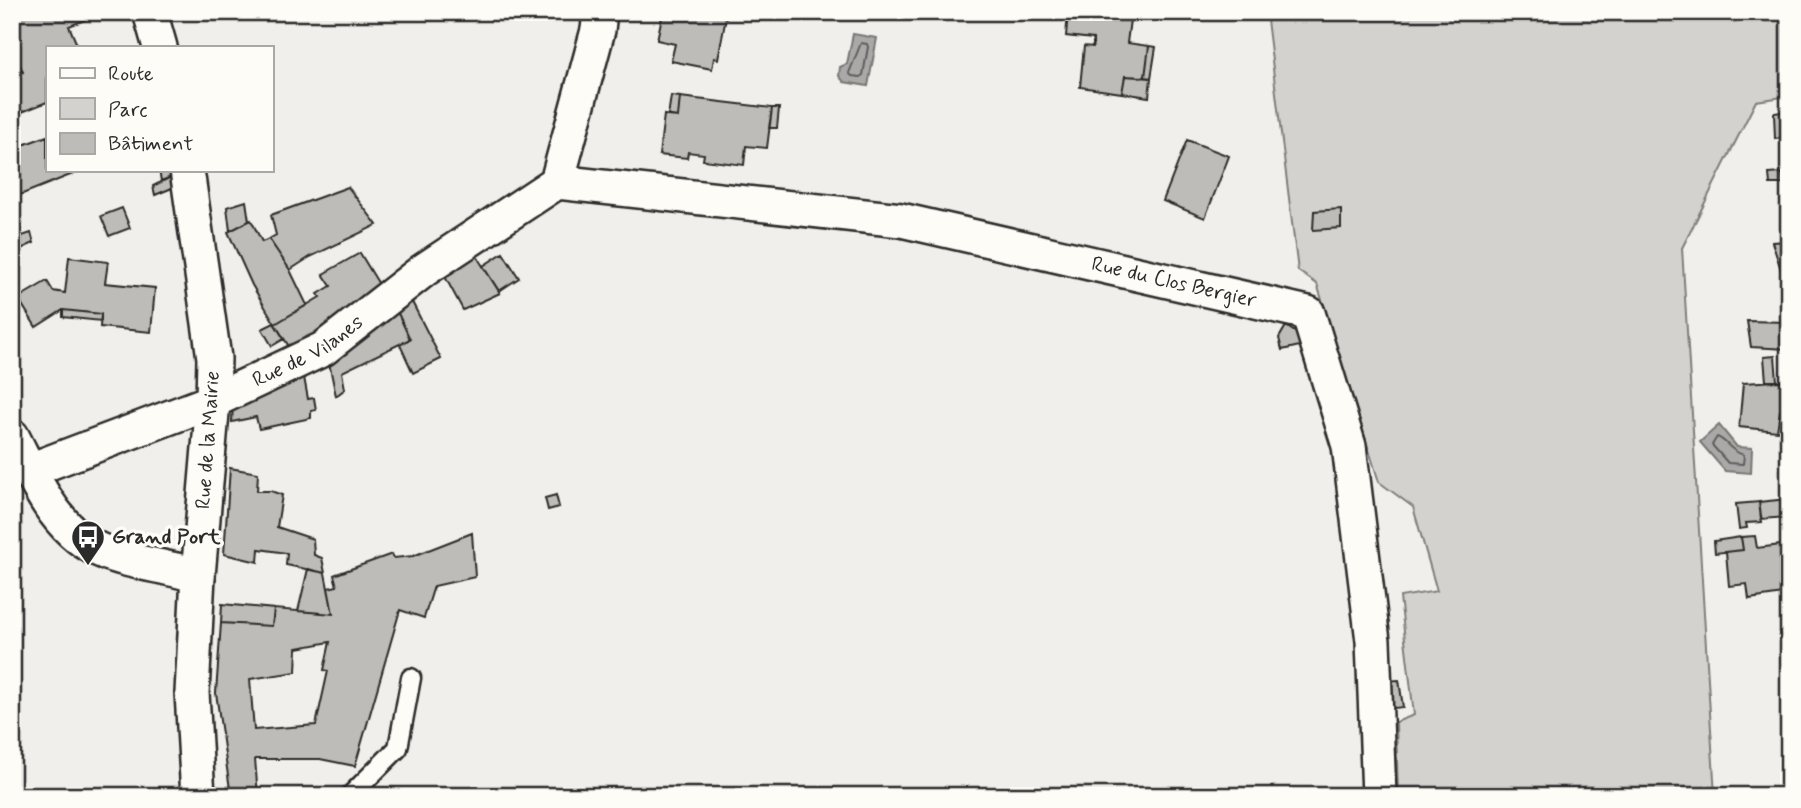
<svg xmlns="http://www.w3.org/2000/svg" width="1801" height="808" font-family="Mynerve,sans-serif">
  <rect width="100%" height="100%" fill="#f0efeb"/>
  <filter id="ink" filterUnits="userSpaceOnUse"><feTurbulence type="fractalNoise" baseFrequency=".0143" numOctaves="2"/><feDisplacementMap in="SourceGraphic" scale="14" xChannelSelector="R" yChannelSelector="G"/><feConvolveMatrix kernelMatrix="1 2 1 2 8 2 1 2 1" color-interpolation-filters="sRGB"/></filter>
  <g filter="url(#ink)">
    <path fill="#d3d2cf" stroke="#7f7e7d" stroke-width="2" d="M1266,12H1789V96L1756,101L1682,248L1715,796H1398L1396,722L1414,715L1400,597L1437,591L1413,507L1379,482L1317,284L1298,271Z"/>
    <path fill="#aaa9a7" stroke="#777775" stroke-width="2" d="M853,34L877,38L868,86L844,82L839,76L840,67L847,64Z
      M1719,425L1737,447L1752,448L1751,473L1725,471L1700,442Z"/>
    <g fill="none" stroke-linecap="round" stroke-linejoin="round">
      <path stroke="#5e5d5d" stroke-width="2" d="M861,43L867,44L868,47L863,75L860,77L852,76L849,73Z
        M1717,437C1728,441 1729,451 1744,455L1743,464L1728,463L1712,445Z"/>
    </g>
    <path fill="#bdbcb8" stroke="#2b2b2b" stroke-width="2" fill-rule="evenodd" d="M12,12L103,13L69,26L78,47H47V102L12,116V77L23,72L19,63L12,66Z
      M663,12H727L718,59L714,58L712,69L671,61L675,44L657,40Z
      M1068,12H1131L1127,43L1149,46L1145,77L1125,76L1122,93L1080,87L1084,46L1093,47V39L1066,36Z
      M1149,46L1156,47L1151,78L1145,77Z
      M1125,76L1151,78L1149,97L1122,93Z
      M671,96L680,97L678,117L668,116Z
      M680,97L772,108L767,148L746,146L744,165L703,160L704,154L688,152L687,158L659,155L664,115L678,117Z
      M772,108H779L777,128H769Z
      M1789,111V136L1775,139L1774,113Z
      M47,136V170H83L15,197L12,191V149Z
      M1187,140L1229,156L1205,218L1163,201Z
      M159,170H170L171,177L161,181Z
      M1782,173L1783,184H1770L1769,174Z
      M1782,173H1789V184H1783Z
      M171,177L172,188L155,195L153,186Z
      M348,187L377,225L310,257L290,270L269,239L276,235L271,215Z
      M246,201L249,221L230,231L227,207Z
      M122,208L130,228L109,236L101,216Z
      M1341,209V228L1313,230L1314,211Z
      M251,220L262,242L269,239L290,270L307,305L275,324L252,285L228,232Z
      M31,233L34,243L21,249L16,238Z
      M1789,241V294L1772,242Z
      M474,252L500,293L463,310L443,273Z
      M360,253L380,286L293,353L275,324L320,297L318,294L331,286L323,274Z
      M503,253L519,278L499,291L483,266Z
      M69,257L108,262L105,283L155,288L151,332L100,327L101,314L63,310L36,327L18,298L47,281L53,291L65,293Z
      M411,300L441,359L413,373L400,345L410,339L396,309Z
      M396,309L410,339L342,372L345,389L336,396L328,358Z
      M63,310L101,314V321L63,317Z
      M1747,321L1789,322V349L1751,347Z
      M274,323L284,339L272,346L262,329Z
      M1286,326L1302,337L1304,345L1282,350L1279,338Z
      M1775,356L1777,381H1766L1764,357Z
      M303,372L308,399L314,398L316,410L311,411V418L259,429L256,417L232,422L233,405Z
      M1777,381L1789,382V412L1780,411L1777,431L1739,427L1743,383Z
      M230,468L258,473L257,491H271L282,495L277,527L313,539L314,555L322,558L325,573L286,565L287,553L259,549L258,562L224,554Z
      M556,495L559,507L548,510L545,498Z
      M1789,499V517L1761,519L1759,502Z
      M1759,502L1762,522L1746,523L1747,528L1739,529L1736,504Z
      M472,533L475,577L434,586L424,618L400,610L355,766L320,759H255L258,796H231L216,693L221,623L272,626L274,609L333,614L328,588L337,586L334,575L392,554L394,558L413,556ZM330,642L324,670L328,671L316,725L254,730L250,679L296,672L297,648Z
      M1755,536L1757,548L1789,544V593L1749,599L1747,584L1729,586L1726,552L1743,550L1741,537Z
      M1741,537L1743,550L1715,553L1714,541Z
      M308,569L325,573L333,614L298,611Z
      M222,604L274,609L272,626L221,623Z
      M1399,680L1403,707L1387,709L1384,681Z"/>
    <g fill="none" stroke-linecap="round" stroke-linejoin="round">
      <g stroke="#2b2b2b" stroke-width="23">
        <path id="service" d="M350,796L398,748L411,678"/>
      </g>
      <g stroke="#2b2b2b" stroke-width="38">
        <g id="minor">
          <path d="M150,12L160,47"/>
          <path d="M187,170L214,358L213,401L198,576L192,693L198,796"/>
          <path id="s1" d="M557,182L901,220L1308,313L1349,446L1373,641L1379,796"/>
          <path d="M557,182L598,30L600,12"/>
          <path d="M12,436C34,478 56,534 104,552C134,564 168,566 198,576"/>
          <path id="s2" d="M30,470L213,401L323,349L424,270L557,182"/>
        </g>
      </g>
      <use href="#service" stroke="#fdfcf7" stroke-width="18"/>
      <use href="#minor" stroke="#fdfcf7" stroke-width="33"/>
    </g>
  </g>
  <defs>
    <g id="bus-pin" transform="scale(1.75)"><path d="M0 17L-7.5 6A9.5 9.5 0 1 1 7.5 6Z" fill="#2b2b2b" stroke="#fdfcf7"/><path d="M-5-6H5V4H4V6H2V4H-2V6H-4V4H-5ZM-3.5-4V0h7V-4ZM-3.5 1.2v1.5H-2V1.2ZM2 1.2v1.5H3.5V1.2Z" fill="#fff"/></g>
  </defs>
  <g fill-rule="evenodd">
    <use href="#bus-pin" x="88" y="537"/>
  </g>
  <g text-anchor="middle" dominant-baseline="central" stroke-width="7" stroke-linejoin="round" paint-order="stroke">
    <g font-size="21" fill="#2b2b2b" stroke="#fdfcf7">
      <text stroke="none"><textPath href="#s1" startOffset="626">Rue du Clos Bergier</textPath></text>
      <text stroke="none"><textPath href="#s2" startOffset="303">Rue de Vilanes</textPath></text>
      <text transform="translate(208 440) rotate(-86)">Rue de la Mairie</text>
    </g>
    <g font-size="21" font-weight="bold" fill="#2b2b2b" stroke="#fdfcf7" text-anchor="start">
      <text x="112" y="537">Grand Port</text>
    </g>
  </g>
  <rect width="1801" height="808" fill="none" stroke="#fdfcf7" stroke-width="42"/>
  <rect x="21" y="21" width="1759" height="766" fill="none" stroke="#2b2b2b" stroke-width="2.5" filter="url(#ink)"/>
  <rect x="46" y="46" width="228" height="126" fill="#fdfcf7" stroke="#a9a8a5" stroke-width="2"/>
  <rect x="60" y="68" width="35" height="10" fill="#fdfcf7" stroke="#a9a8a5" stroke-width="2"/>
  <text x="108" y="80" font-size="21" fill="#2b2b2b">Route</text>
  <rect x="60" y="98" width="35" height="21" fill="#d3d2cf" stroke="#a9a8a5" stroke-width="2"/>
  <text x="108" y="116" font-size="21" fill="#2b2b2b">Parc</text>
  <rect x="60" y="133" width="35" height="21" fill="#bdbcb8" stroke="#a9a8a5" stroke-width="2"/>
  <text x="108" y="150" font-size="21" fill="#2b2b2b">Bâtiment</text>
</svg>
